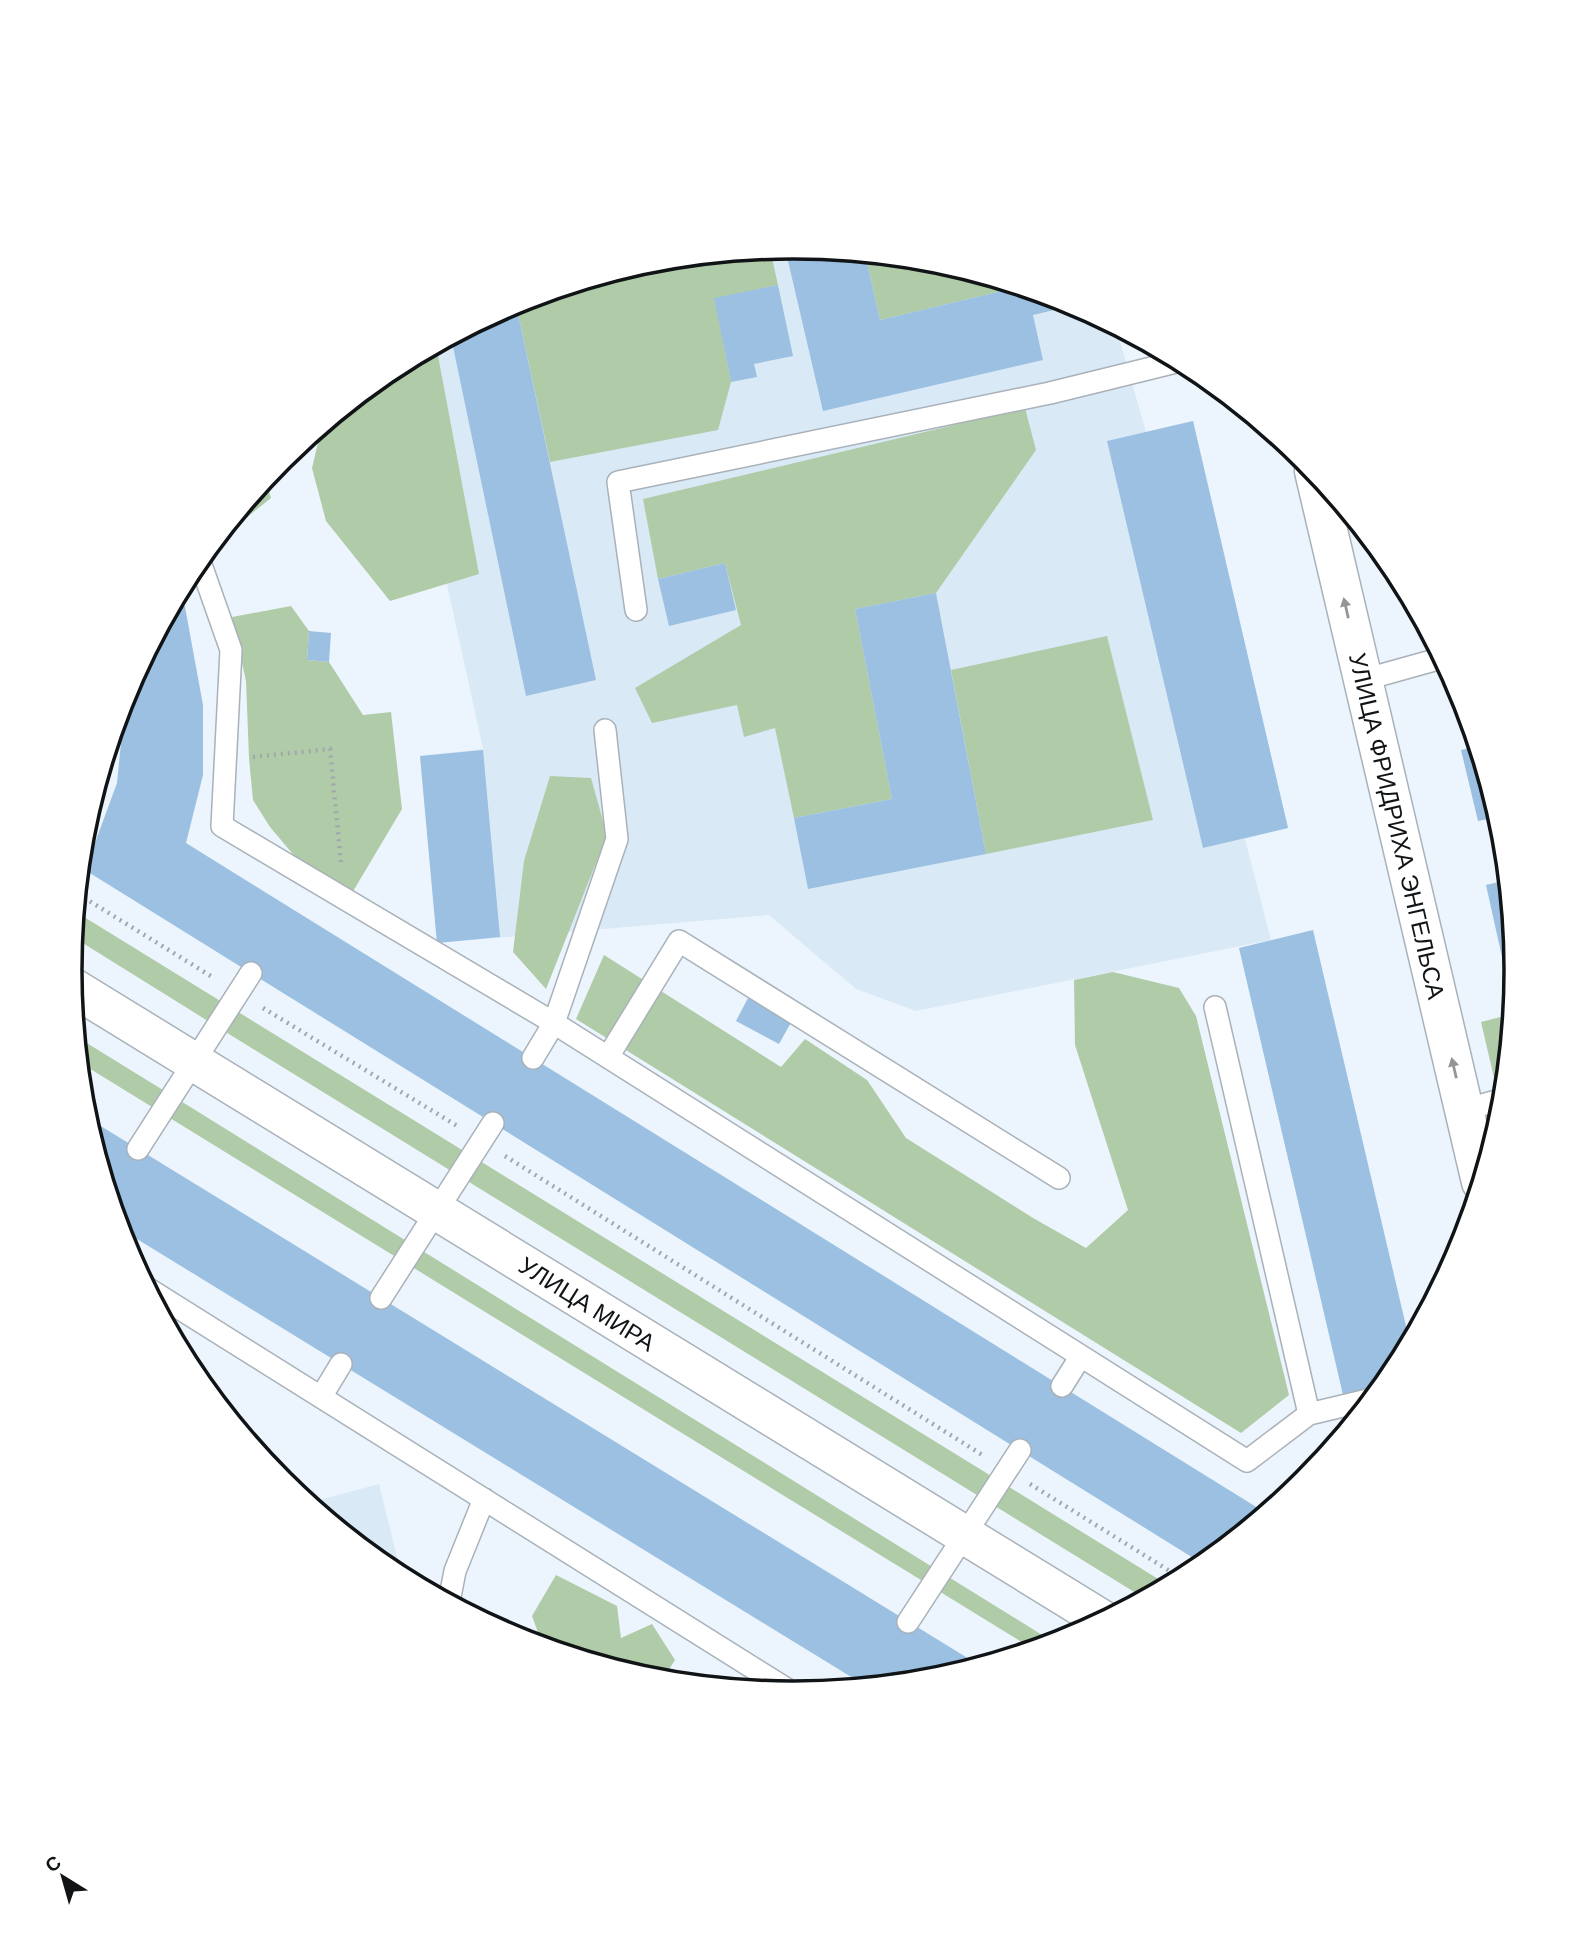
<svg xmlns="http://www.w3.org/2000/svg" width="1586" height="1940" font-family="'DM Sans',sans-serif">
  <rect width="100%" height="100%" fill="#ecf5fd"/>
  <path fill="#dae9f6" d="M793,247L934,261L1070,302L1116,327L1146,432L1193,421L1288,828L1245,839L1271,940L916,1011L856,989L769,915L437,943L420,756L483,749L399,365L517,302L652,261Z
    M379,1484L402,1577L391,1571L308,1503Z"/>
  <path fill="#b0cba7" d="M770,249L778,285L715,299L731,382L718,430L550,462L516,304L518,302L652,261Z
    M865,254L934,261L1019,287L880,320Z
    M436,345L479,574L390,601L326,521L312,468L322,426L392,369Z
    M1025,408L1036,450L936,593L855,609L892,799L794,818L775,728L744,737L737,705L652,723L635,688L741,625L725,563L658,579L643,499Z
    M265,479L271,498L231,530L226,526Z
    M291,606L309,631L307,660L329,662L363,715L391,712L402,809L352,893L297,859L270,827L253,800L249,758L246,681L232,617Z
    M1107,636L1153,820L986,854L951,670Z
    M550,776L591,778L607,835L546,989L513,952L524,861Z
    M76,912L1168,1585L1144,1598L216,1026L73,937Z
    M604,955L781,1067L805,1039L867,1080L906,1138L1033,1218L1086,1248L1128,1210L1075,1045L1074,980L1113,972L1179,988L1196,1016L1289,1395L1241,1433L576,1019Z
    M1512,1014L1502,1112L1481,1022Z
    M77,1037L171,1095L1055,1643L1033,1649L79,1062Z
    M556,1575L617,1606L621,1638L652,1624L675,1660L662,1680L652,1679L543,1646L532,1616Z"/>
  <path fill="#9bc0e1" d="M793,247L865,254L880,320L1019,287L1075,305L1033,315L1043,360L823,411L785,248Z
    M778,285L793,356L754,364L757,377L731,382L714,298Z
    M516,304L596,680L526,696L451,337L509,306Z
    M1193,421L1288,828L1203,848L1107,441Z
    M725,563L736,610L669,626L658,579Z
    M936,593L986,854L808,889L794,818L892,799L855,609Z
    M178,595L185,607L203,705V775L186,843L1266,1513L1203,1564L85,870L117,783L126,692Z
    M309,631L331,633L329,662L307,660Z
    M1477,746L1498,817L1478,821L1461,750Z
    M483,750L500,937L437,943L420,756Z
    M1507,880L1516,970L1512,1002L1486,885Z
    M1313,930L1410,1343L1394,1372L1350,1425L1239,948Z
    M749,996L793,1019L779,1044L736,1021Z
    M86,1117L979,1665L934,1679L866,1686L119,1228Z"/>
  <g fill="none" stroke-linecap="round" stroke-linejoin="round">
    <g stroke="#a9b1b9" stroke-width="24">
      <path id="service" d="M199,559L231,650L222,826L554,1023L1247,1461L1309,1414
        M636,610L618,482L1050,393L1180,361
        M1363,680L1442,658
        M1215,1007L1309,1414L1372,1399
        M608,1057L679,941L1059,1178
        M533,1058L554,1023L617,839L605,730
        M1464,1110L1503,1099
        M138,1149L251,973
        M147,1288L793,1693
        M381,1298L493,1123
        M1062,1386L1081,1356
        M321,1397L341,1364
        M449,1602L455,1571L484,1499
        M908,1622L1020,1450"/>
    </g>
    <g stroke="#a9b1b9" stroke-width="41">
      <path id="tertiary" d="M1314,471L1481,1182
        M72,987L1103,1620"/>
    </g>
    <path stroke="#a0a7ad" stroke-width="4.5" stroke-dasharray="2 5" stroke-linecap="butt" d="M253,757L330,749L341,863
      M78,894L214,978
      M263,1008L459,1127
      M505,1156L984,1456
      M1030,1484L1181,1578"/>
    <use href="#service" stroke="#fff" stroke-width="21"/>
    <use href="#tertiary" stroke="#fff" stroke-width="38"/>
  </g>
  <defs><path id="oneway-solid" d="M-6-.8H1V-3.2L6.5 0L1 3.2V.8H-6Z" transform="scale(1.75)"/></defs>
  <g fill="#949596">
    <use href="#oneway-solid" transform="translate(1346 608) rotate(-103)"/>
    <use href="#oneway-solid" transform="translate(1454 1068) rotate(-103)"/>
  </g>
  <g text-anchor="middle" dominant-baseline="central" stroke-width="5" stroke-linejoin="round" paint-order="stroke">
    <g font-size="24" fill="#111416" stroke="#fff">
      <text transform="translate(1397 826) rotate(77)">УЛИЦА ФРИДРИХА ЭНГЕЛЬСА</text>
      <text transform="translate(587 1304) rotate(32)">УЛИЦА МИРА</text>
    </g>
  </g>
  <path d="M0 0H1586V1940H0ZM82 970a711 711 0 1 1 1422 0a711 711 0 1 1-1422 0Z" fill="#fff" fill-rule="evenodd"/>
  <path fill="none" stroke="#111416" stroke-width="3.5" d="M82 970a711 711 0 1 1 1422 0a711 711 0 1 1-1422 0Z"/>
  <g transform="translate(63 1877) rotate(323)" stroke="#ffffff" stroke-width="5" paint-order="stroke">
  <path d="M0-5L12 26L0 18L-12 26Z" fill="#111416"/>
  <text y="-10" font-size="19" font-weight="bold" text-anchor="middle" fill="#111416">С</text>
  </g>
</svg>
